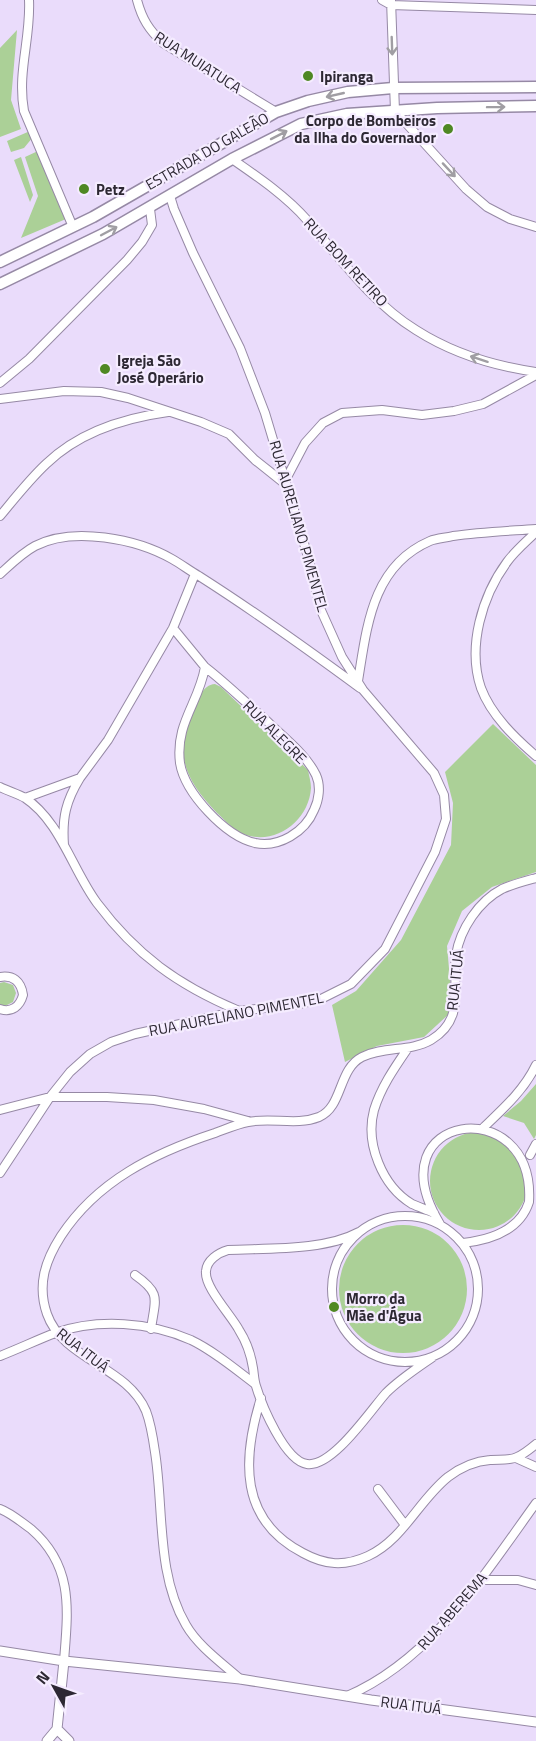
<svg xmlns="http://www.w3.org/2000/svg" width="536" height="1741" font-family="'Titillium Web',sans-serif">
  <rect width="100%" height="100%" fill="#eadcfb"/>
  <path fill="#abd097" d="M17,30L11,100L21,129L0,137V48Z
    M30,131L33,137L24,148L11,152L7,141Z
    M38,151L66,219L21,238L38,196L25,157Z
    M21,157L33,195L30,202L14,160Z
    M215,684L221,687L308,770C309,776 311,782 311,788C309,820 277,845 246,835C234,831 226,821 217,813C186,781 172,753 193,710C199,699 202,685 215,684Z
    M493,724L536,765V872L492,887L462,911L447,946L451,991L450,1013L424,1037L377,1046L345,1062L332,1005L356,991L401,940L451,845L453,803L445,772Z
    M4,982L13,985L16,993L13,1002L5,1006L0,1005V983Z
    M536,1084V1135L534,1139L524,1123L503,1116L521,1101Z
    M430 1181a49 49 0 1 1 98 0a49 49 0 1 1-98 0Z
    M339 1289a64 64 0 1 1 128 0a64 64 0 1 1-128 0Z"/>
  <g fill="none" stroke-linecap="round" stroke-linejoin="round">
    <g stroke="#9689a5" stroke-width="10">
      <path id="minor" d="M29,0C31,38 17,72 24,111L73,227
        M137,0C142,19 149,30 163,43L276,112
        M382,0L391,5L536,10
        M391,0L395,111L466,189L487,207L510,219L536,227
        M232,159C258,177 286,196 307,220C340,258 372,303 416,330C452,353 494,366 536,372
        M0,383L29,359L127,260L142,242L152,225L150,209
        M0,399L64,391L101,392L128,398L201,422L229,434L255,460L284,483L305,443L323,423L342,413L382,410L422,415L454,411L483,404L536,375
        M0,516C15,498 29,480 46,464C78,433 124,418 168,412
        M536,532C527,541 515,551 507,562C482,596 467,647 481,688C491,715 515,738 536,756
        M0,574C11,564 22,553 35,546C73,526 137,539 172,559C181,564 190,571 199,576C254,611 307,649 360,688
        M173,628L205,667
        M205,667C227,684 246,703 267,721C283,737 306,754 316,775C321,786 319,800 314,810C305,832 279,848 255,843C225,836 185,793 180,763C175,723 199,703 205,667Z
        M358,681C367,626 372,566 430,541C437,538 446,538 453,536C481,532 508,531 536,529
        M0,787C8,791 18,794 25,798C60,821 73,871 97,903C136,955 178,985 237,1010
        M25,798L80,778L108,740L173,628L195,574
        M64,845C62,817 66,801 80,778
        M0,977C13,975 21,981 23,995C20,1006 12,1013 0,1009
        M408,1048C395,1067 381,1087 374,1110C365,1143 382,1186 412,1204C419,1207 427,1210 434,1213
        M0,1110L50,1097H107L154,1100L204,1109L248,1121
        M484,1127C504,1108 524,1090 536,1065
        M530,1155L536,1144
        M0,1173L50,1097L70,1072L90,1054L111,1042L135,1034L238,1011L299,1004L321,999L351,984L385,949L435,852L446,819L444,795L434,773L363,690L342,657L320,608L309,560L265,413L240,348L193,253L174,209L170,196
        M332 1289a73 73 0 1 1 146 0a73 73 0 1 1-146 0Z
        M440,1224C372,1112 536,1091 529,1202C520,1230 490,1240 463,1243
        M359,1232C324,1251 268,1248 228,1250C218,1253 207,1260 206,1271C204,1287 231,1315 239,1330C246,1341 251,1355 253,1368C254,1374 254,1380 256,1386C262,1406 285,1461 307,1464C332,1468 370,1411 386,1393C400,1379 417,1368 433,1357
        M135,1275C162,1294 155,1299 151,1329
        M0,1356C18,1349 37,1340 55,1333C98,1318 150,1322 191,1340C214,1351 235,1369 255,1384
        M261,1398C242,1459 239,1520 303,1553C325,1565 344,1567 368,1556C403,1540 419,1500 448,1477C460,1468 476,1461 490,1460C498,1459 510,1461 517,1457C524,1454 530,1449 536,1444
        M516,1458L536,1467
        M378,1489L405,1525
        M0,1509C11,1513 21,1522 31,1529C74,1566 68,1610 64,1661
        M481,1580H518L536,1585
        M240,1679C222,1663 198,1646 186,1625C156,1574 164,1508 155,1452C153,1438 151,1424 146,1411C127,1366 63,1360 47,1314C37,1285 45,1261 61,1236C97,1181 154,1153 215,1133C226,1129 237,1124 248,1122C272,1117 296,1126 319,1117C343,1107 338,1069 362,1057C384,1046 410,1052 431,1040C466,1019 452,987 456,955C460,929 479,901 502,889C513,884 525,881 536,878
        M347,1696C431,1660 484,1575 536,1503"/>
    </g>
    <g stroke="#9689a5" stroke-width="11">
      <path id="tertiary" d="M0,1651L64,1661L240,1679L371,1700L536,1722
        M57,1729L69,1741
        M47,1741L57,1729L64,1661"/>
    </g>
    <g stroke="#9689a5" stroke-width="13">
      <path id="secondary" d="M0,262L93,217L276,112L308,101L348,92L393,88L536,87
        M0,284L103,234L232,159L301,124L347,114L437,108L536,106"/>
    </g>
    <use href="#minor" stroke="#fff" stroke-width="8"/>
    <use href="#tertiary" stroke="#fff" stroke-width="9"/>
    <use href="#secondary" stroke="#fff" stroke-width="10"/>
  </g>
  <defs><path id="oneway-shaft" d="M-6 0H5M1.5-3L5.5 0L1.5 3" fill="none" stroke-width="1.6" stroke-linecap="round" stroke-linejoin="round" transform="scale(1.5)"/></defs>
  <g stroke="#a09ea3">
    <use href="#oneway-shaft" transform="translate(392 46) rotate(88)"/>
    <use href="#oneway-shaft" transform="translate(335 95) rotate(167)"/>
    <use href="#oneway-shaft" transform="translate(496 107) rotate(-1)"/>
    <use href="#oneway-shaft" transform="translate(279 135) rotate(-27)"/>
    <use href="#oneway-shaft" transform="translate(449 170) rotate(47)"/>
    <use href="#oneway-shaft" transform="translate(109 231) rotate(-28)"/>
    <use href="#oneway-shaft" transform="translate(479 359) rotate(-162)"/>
  </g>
  <g fill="#4f8823" stroke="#f5ecff" stroke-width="2">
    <circle cx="308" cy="76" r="6"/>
    <circle cx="448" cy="129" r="6"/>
    <circle cx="84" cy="189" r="6"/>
    <circle cx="105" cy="369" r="6"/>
    <circle cx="334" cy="1307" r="6"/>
  </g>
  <g text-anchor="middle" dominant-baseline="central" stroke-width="4.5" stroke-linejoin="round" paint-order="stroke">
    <g font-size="15" fill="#2d2833" stroke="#f5ecff">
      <text transform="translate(198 62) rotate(33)">RUA MUIATUCA</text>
      <text transform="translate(207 151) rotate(-30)">ESTRADA DO GALEÃO</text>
      <text transform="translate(346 262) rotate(47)">RUA BOM RETIRO</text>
      <text transform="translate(299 526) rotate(74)">RUA AURELIANO PIMENTEL</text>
      <text transform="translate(275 732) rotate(45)">RUA ALEGRE</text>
      <text transform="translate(455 980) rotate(-84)">RUA ITUÁ</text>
      <text transform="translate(236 1014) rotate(-11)">RUA AURELIANO PIMENTEL</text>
      <text transform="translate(83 1350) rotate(38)">RUA ITUÁ</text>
      <text transform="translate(452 1611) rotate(-49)">RUA ABEREMA</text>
      <text transform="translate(411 1705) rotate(7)">RUA ITUÁ</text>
    </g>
    <g font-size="15" font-weight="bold" fill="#2d2833" stroke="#f5ecff" text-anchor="start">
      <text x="320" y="76">Ipiranga</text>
      <text x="436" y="120" text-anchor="end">Corpo de Bombeiros<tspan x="436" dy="17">da Ilha do Governador</tspan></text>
      <text x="96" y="189">Petz</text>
      <text x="117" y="360">Igreja São<tspan x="117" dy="17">José Operário</tspan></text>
      <text x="346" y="1298">Morro da<tspan x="346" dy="17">Mãe d'Água</tspan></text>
    </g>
  </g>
  <g transform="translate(54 1687) rotate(310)" stroke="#f5ecff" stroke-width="4.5" paint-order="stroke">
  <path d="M0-4.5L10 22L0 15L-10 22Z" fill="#2d2833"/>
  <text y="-9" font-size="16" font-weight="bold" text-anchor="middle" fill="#2d2833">N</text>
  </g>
</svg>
